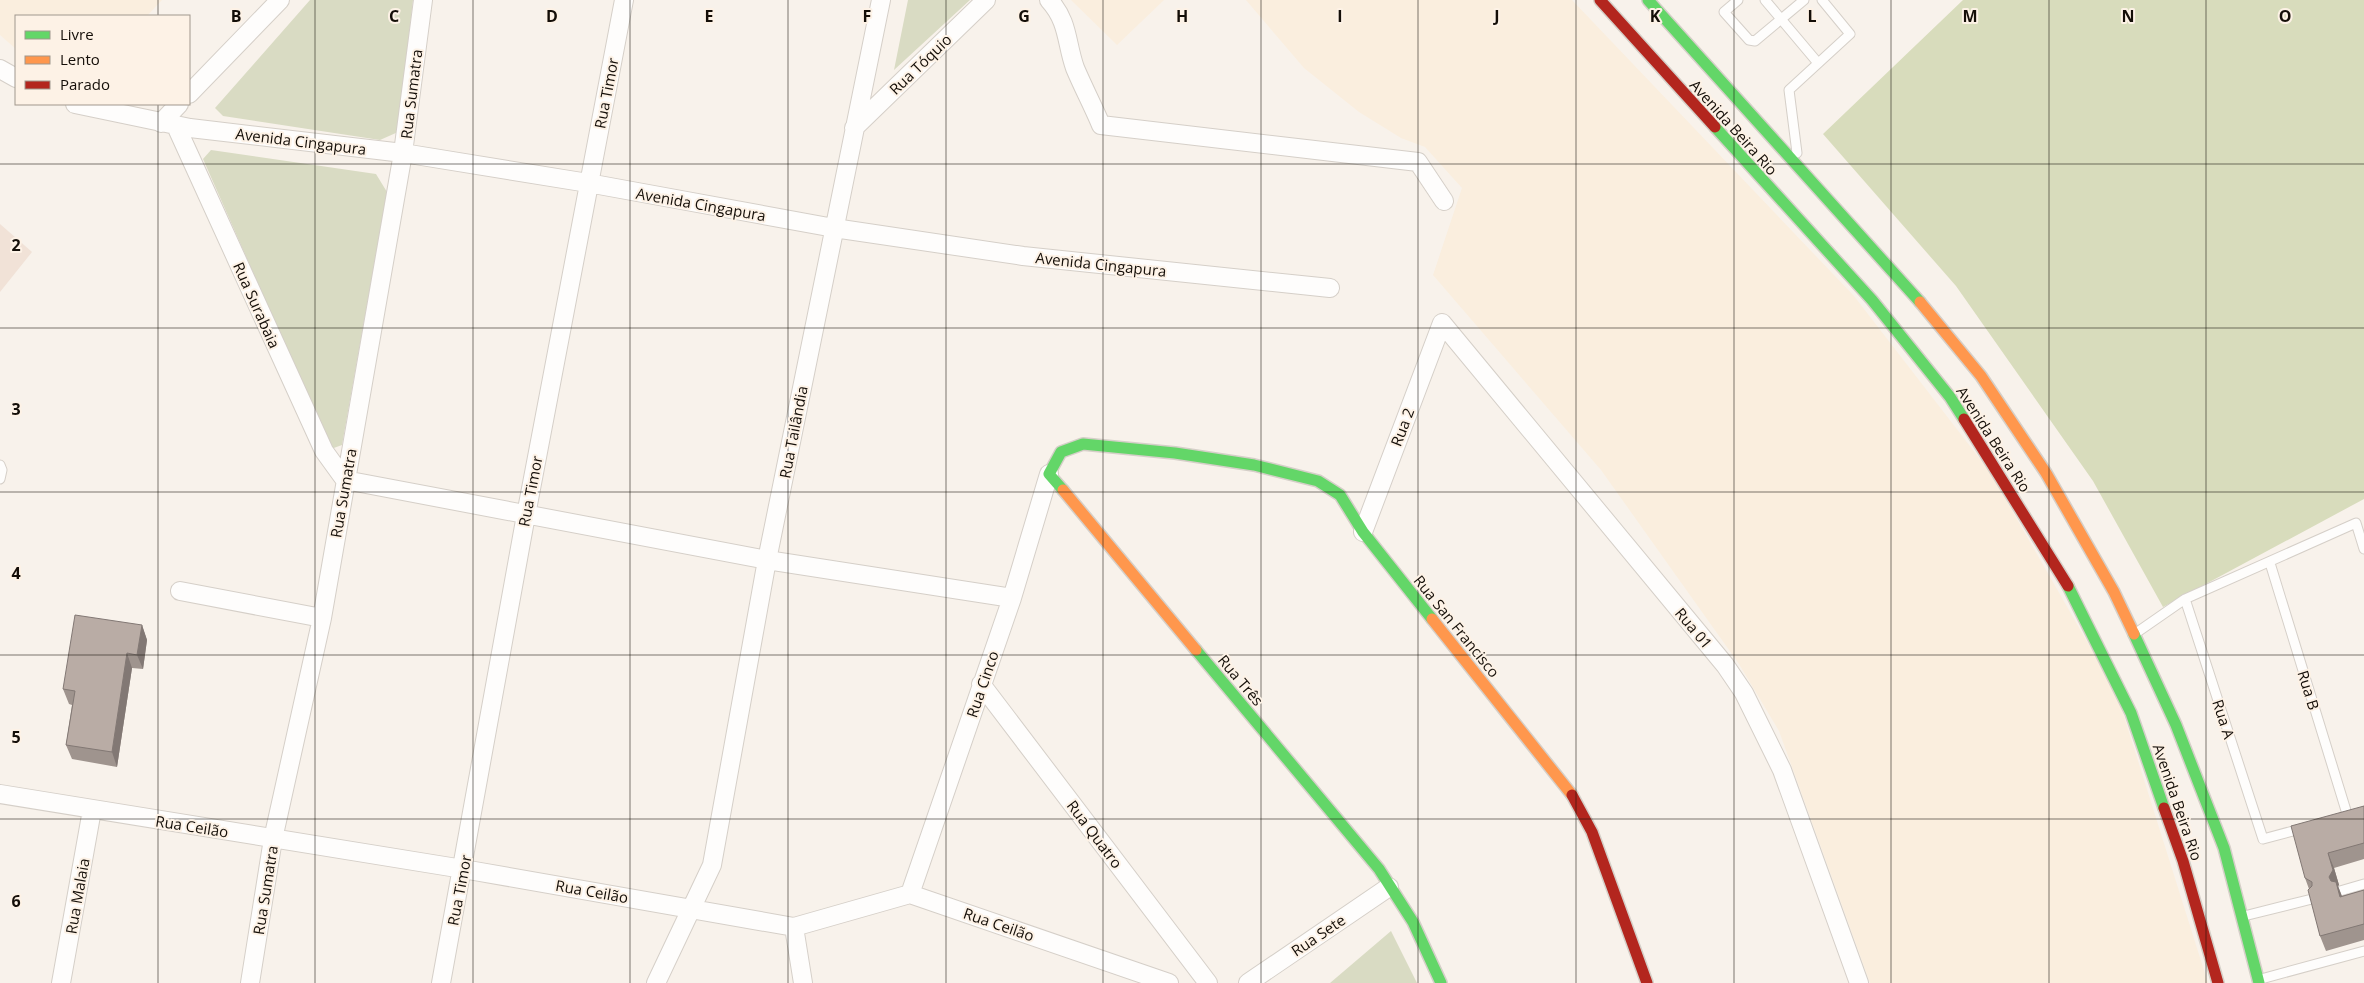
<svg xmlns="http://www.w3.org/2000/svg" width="2364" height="983" font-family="'Open Sans',sans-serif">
  <rect width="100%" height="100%" fill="#f8f2eb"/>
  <path fill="#faeede" d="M0,0H162L147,16H16V49L0,35Z
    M1071,0H1164L1117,45Z
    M1246,0H1572L1854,296L1990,472L2117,694L2208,983H1870L1779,731L1739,664L1601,470L1433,275L1462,188L1425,147L1401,138L1359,112L1304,68Z"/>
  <path fill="#f1e2d7" d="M0,224L32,252L0,292Z"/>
  <path fill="#d9dbc3" d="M310,0H413L398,132L380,140L223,116L215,108Z
    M908,0H970L894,70Z
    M211,150L376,174L387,192L342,445L331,449L203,159Z
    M1391,931L1417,983H1330Z"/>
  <path fill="#d8dcbc" d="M1963,0H2364V499L2163,607L2093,481L1956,286L1823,134Z"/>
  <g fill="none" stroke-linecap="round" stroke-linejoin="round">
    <g stroke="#d5cfc8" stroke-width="11">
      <path id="lane" d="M1738,0L1724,12L1749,40L1755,41L1804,0
        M1765,0L1818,63
        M1797,153L1789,90L1850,34L1822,0
        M0,465L2,470L0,479
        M2270,563L2348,817
        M2185,599L2263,839L2304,828
        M2136,633L2185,599L2356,523L2364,549
        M2340,891L2364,884
        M2244,916L2312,899
        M2261,979L2364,951"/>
    </g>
    <g stroke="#d5cfc8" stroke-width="20">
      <path id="street" d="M1049,0C1069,22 1066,43 1075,68C1083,87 1093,106 1101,125L1418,162L1444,201
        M0,69L16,78
        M189,94L280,0
        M75,104L190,128L403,153L588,183L834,228L1023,256L1330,288
        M161,123L179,104
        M176,126L324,451L345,480L767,560L1012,598
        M854,128L986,0
        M1363,532L1442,323L1725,665L1744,693L1782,770L1859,983
        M180,591L322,618
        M981,684L1208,983
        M0,794L463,869L794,927L910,894L1169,983
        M910,894L1012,598L1049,474
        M794,927L803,983
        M61,983L92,810
        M250,983L273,839L322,618L403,153L423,0
        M441,983L526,515L624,0
        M656,983L712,865L767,560L881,0
        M1248,983L1389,887"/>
    </g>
    <g stroke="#d5cfc8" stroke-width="14">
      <path id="fast" d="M1648,0L1920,302
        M1715,127L1872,300L1950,397L1964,419
        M1063,490L1049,474L1061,452L1083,444L1175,453L1254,465L1318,481L1340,495L1363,532L1432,619
        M2068,586L2131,713L2164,808
        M2134,634L2176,725L2224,848L2259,983
        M1196,650L1379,869L1413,922L1441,983"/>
    </g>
    <g stroke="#d5cfc8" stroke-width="14">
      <path id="slow" d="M1920,302L1981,376L2046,473L2114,592L2134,634
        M1063,490L1196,650
        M1432,619L1572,795"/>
    </g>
    <g stroke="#d5cfc8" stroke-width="14">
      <path id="jam" d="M1600,0L1715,127
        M1964,419L2068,586
        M1572,795L1592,832L1647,983
        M2164,808L2183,861L2218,983"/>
    </g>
    <use href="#lane" stroke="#fefdfc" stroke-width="9"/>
    <use href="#street" stroke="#fefdfc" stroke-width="18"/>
    <use href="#fast" stroke="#63d668" stroke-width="11"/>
    <use href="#slow" stroke="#ff974d" stroke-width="11"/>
    <use href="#jam" stroke="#b3261e" stroke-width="11"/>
  </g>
  <path fill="#9f948e" d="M142,625L147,640L143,669L132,668L117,767L72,759L66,745L72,705L69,704L63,689Z
    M2364,806V859L2334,868L2339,885L2338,886L2342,896L2364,890V940L2326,951L2320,936L2309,889L2305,878Z"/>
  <path fill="#827874" d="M142,625L147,640L143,669L137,655Z
    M127,653L132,668L117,767L112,752Z
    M2328,853L2334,868L2339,885L2338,886L2342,897L2334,892L2329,877Z"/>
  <path fill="#b9aca5" stroke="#827874" d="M75,615L142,625L137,655L127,653L112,752L66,745L75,691L63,689Z
    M2364,806V843L2328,853L2333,870L2329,877L2331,881L2336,882L2340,897L2364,890V924L2320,936L2308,890L2312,886V882L2305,878L2291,826Z"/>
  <path fill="none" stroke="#140e08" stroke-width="1" stroke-opacity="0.55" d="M158,0V16M315,0V983M473,0V983M630,0V983M788,0V983M946,0V983M1103,0V983M1261,0V983M1418,0V983M1576,0V983M1734,0V983M1891,0V983M2049,0V983M2206,0V983M158,104V983M0,164H2364M0,328H2364M0,492H2364M0,655H2364M0,819H2364"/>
  <g text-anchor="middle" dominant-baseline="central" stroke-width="4" stroke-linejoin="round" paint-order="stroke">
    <g font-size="15" fill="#140e08" stroke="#fdf2e6">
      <text transform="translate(920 64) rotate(-44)">Rua Tóquio</text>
      <text transform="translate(606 93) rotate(-79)">Rua Timor</text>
      <text transform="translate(411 94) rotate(-83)">Rua Sumatra</text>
      <text transform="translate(1734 127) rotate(48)">Avenida Beira Rio</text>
      <text transform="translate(301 141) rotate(7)">Avenida Cingapura</text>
      <text transform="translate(701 204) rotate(10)">Avenida Cingapura</text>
      <text transform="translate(1101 264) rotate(6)">Avenida Cingapura</text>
      <text transform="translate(257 305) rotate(66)">Rua Surabaia</text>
      <text transform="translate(1402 427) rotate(-69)">Rua 2</text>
      <text transform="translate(793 432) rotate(-79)">Rua Tailândia</text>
      <text transform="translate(1994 439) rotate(57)">Avenida Beira Rio</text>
      <text transform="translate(530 491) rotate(-79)">Rua Timor</text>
      <text transform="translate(343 493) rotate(-80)">Rua Sumatra</text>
      <text transform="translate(1457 626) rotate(51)">Rua San Francisco</text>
      <text transform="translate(1694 628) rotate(50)">Rua 01</text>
      <text transform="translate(1241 680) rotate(50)">Rua Três</text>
      <text transform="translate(982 684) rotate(-71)">Rua Cinco</text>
      <text transform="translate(2309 690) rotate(73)">Rua B</text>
      <text transform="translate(2224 719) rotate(72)">Rua A</text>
      <text transform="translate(2178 802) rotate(71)">Avenida Beira Rio</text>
      <text transform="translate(192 826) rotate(9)">Rua Ceilão</text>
      <text transform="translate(1095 834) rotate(53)">Rua Quatro</text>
      <text transform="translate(265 890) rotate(-81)">Rua Sumatra</text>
      <text transform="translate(459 890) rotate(-79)">Rua Timor</text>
      <text transform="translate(592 891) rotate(10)">Rua Ceilão</text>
      <text transform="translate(77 896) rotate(-80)">Rua Malaia</text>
      <text transform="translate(999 924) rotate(19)">Rua Ceilão</text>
      <text transform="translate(1318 935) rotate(-34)">Rua Sete</text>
    </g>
  </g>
  <g font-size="16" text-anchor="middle" font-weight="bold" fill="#140e08" stroke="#fdf2e6" stroke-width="4" stroke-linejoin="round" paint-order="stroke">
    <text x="236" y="22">B</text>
    <text x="394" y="22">C</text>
    <text x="552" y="22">D</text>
    <text x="709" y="22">E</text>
    <text x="867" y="22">F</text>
    <text x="1024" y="22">G</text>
    <text x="1182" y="22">H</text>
    <text x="1340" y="22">I</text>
    <text x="1497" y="22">J</text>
    <text x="1655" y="22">K</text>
    <text x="1812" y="22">L</text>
    <text x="1970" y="22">M</text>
    <text x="2128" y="22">N</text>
    <text x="2285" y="22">O</text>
    <text x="16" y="251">2</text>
    <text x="16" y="415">3</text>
    <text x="16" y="579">4</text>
    <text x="16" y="743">5</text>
    <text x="16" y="907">6</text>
  </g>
  <rect x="15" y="15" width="175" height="90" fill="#fdf2e6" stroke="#a0978d"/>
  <rect x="25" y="31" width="25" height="8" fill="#63d668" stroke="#a0978d"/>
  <text x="60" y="40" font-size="15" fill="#140e08">Livre</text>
  <rect x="25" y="56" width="25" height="8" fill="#ff974d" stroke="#a0978d"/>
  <text x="60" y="65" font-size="15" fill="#140e08">Lento</text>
  <rect x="25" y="81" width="25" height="8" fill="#b3261e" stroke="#a0978d"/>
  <text x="60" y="90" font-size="15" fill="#140e08">Parado</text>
</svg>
